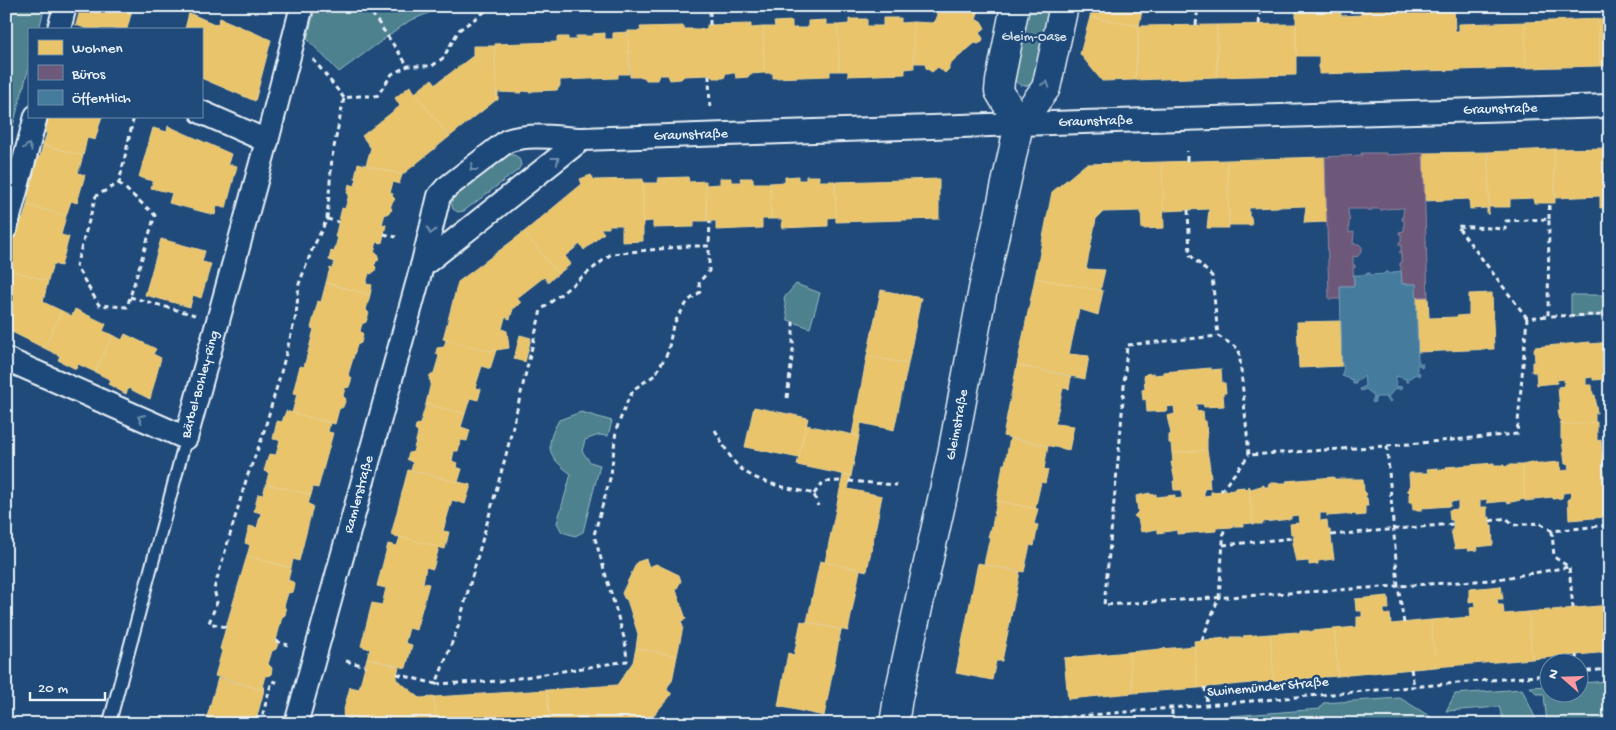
<svg xmlns="http://www.w3.org/2000/svg" width="1616" height="730" viewBox="0 0 1616 730" font-family="'Gochi Hand',sans-serif">
<rect width="100%" height="100%" fill="#1f4a7a"/>
<filter id="ink" filterUnits="userSpaceOnUse"><feTurbulence type="fractalNoise" baseFrequency=".02" numOctaves="2"/><feDisplacementMap in="SourceGraphic" scale="10" xChannelSelector="R" yChannelSelector="G"/><feConvolveMatrix kernelMatrix="1 2 1 2 8 2 1 2 1" color-interpolation-filters="sRGB"/></filter>
<g filter="url(#ink)">
<g fill="#4d818d" stroke="#9ab9c2">
<polygon points="6,6 45,6 39,29 29,29 29,67 6,151"/>
<polygon points="316,6 446,6 409,21 339,72 307,39"/>
<path d="M 1024,6 L 1056,6 L 1036,82 C 1026,87 1018,88 1013,77 Z"/>
<path d="M 514,155 C 519,157 520,160 521,165 L 518,170 L 464,211 L 458,212 L 453,209 L 451,203 L 454,197 L 509,155 Z"/>
<polygon points="796,284 820,293 810,328 788,320 784,298"/>
<polygon points="1571,295 1610,295 1610,315 1571,317"/>
<path d="M 581,412 L 612,421 L 608,436 L 599,435 L 585,440 L 582,451 L 590,462 L 600,465 L 583,532 L 575,536 L 562,532 L 557,523 L 571,474 C 547,456 544,446 559,420 Z"/>
<polygon points="1610,681 1610,724 1547,724 1544,694 1537,694 1530,687 1548,686 1548,692 1578,692 1579,683"/>
<polygon points="1522,689 1538,724 1505,724 1499,707 1446,711 1455,694"/>
<polygon points="1400,698 1431,717 1428,724 1178,724 1180,720 1320,709 1323,703"/>
</g>
<g fill="#e9c46a" stroke="#e9d295">
<polygon points="81,6 133,6 127,29 88,29 76,25"/>
<polygon points="938,6 966,6 979,9 976,20 981,21 985,28 979,33 983,38 982,42 978,44 975,43 949,65 949,69 945,73 938,67 932,72 926,68 925,63 914,63 913,22 933,23 936,20"/>
<polygon points="1092,6 1143,6 1139,26 1090,17"/>
<polygon points="1296,6 1341,6 1341,16 1361,15 1360,6 1454,6 1455,31 1459,31 1459,24 1525,22 1526,68 1319,74 1319,56 1296,56"/>
<polygon points="189,13 217,25 220,18 271,40 255,101 201,78 201,29 185,29"/>
<polygon points="1090,17 1139,26 1135,80 1102,81 1080,54"/>
<polygon points="883,18 901,18 901,23 913,22 914,68 905,69 905,74 848,76 848,71 839,71 838,25 849,24 849,19 867,19 867,26 883,26"/>
<polygon points="1598,19 1610,19 1610,66 1600,66"/>
<polygon points="1598,19 1600,66 1526,68 1525,22"/>
<polygon points="826,20 826,25 838,25 839,71 830,71 830,76 773,78 773,73 764,73 763,27 775,27 774,22 792,21 792,28 808,28 808,21"/>
<polygon points="751,24 751,28 763,27 764,73 750,74 748,77 736,78 735,73 726,73 724,78 713,78 710,75 684,76 681,79 670,80 668,75 659,75 657,80 646,80 644,77 630,77 628,31 641,31 640,27 684,26 684,29 707,29 707,25"/>
<polygon points="1296,24 1296,75 1217,77 1217,25"/>
<polygon points="1217,25 1217,77 1135,80 1139,26"/>
<polygon points="628,32 629,74 618,74 618,78 560,80 560,86 557,90 533,91 531,92 523,91 521,93 498,92 498,100 496,100 495,44 557,42 557,37 568,37 568,40 576,40 576,36 593,36 593,34 605,33 605,39 613,39 613,33"/>
<polygon points="473,46 495,46 496,100 449,137 415,93 432,79 436,84 473,56"/>
<polygon points="410,86 449,137 402,175 366,165 371,148 362,136 400,106 395,98"/>
<polygon points="43,116 102,116 95,140 87,138 83,156 43,145 47,133 39,131"/>
<polygon points="168,126 231,154 228,164 237,166 226,208 217,205 215,215 169,203 172,193 151,188 153,181 139,177 153,128 167,132"/>
<polygon points="43,145 83,156 78,173 85,175 77,203 71,201 66,216 27,205 29,195 22,193 33,155 40,157"/>
<polygon points="1610,148 1610,207 1600,208 1600,196 1555,198 1554,149"/>
<polygon points="1554,149 1555,203 1534,203 1534,198 1510,199 1510,207 1489,207 1488,152"/>
<polygon points="1488,152 1489,214 1487,214 1487,208 1470,209 1469,199 1425,201 1423,153"/>
<polygon points="1325,157 1327,222 1304,223 1306,206 1249,208 1249,217 1251,217 1252,225 1229,225 1227,160"/>
<polygon points="1227,160 1229,228 1207,228 1209,209 1163,211 1162,162"/>
<polygon points="1162,162 1164,228 1142,229 1141,211 1103,212 1096,219 1086,269 1105,270 1100,291 1035,278 1052,192 1086,164"/>
<polygon points="358,163 402,175 399,184 393,182 390,193 393,194 392,196 395,199 393,202 391,203 392,205 390,205 392,210 387,214 385,214 382,224 386,225 382,243 377,242 374,253 377,253 379,260 375,262 376,263 374,265 376,267 375,271 371,274 369,273 366,284 372,285 370,295 326,283 330,268 332,269 335,262 329,260 331,251 334,252 338,237 335,237 342,208 345,209 349,194 347,193 349,184 355,186 357,178 355,178"/>
<polygon points="591,175 594,180 643,179 643,241 622,242 622,225 609,225 609,228 600,228 604,233 584,250 580,244 565,256 571,264 558,274 524,232 582,184 580,179"/>
<polygon points="798,176 798,180 806,180 806,176 819,176 819,181 835,181 836,217 828,218 828,226 782,228 782,219 771,219 770,183 785,182 785,177"/>
<polygon points="688,177 689,182 706,181 707,221 694,221 694,227 653,228 653,221 643,222 643,183 658,183 658,178"/>
<polygon points="720,178 731,178 731,182 741,182 740,178 753,178 753,183 770,183 771,219 762,219 762,228 716,230 716,221 707,221 706,185 720,184"/>
<polygon points="939,179 939,219 836,222 835,182"/>
<polygon points="27,205 66,216 61,235 69,237 61,266 53,264 48,281 9,270 12,258 6,256 6,253 16,217 23,219"/>
<polygon points="524,232 558,274 548,282 544,277 517,298 521,303 513,309 510,319 505,317 502,329 507,331 509,348 490,351 443,339 458,282"/>
<polygon points="161,239 205,251 202,262 211,264 201,298 193,295 190,307 145,295"/>
<polygon points="9,270 48,281 43,302 62,311 44,348 10,331 12,327 6,324 6,280"/>
<polygon points="1035,278 1103,291 1098,315 1079,309 1069,354 1089,356 1085,379 1017,365"/>
<polygon points="326,283 370,295 366,310 369,313 366,322 362,324 360,331 363,334 361,343 357,345 348,375 352,378 349,387 345,388 343,396 346,399 343,407 339,409 335,424 292,413 297,394 293,393 300,366 304,367 314,329 311,328 318,301 321,302"/>
<polygon points="881,290 921,298 908,364 867,356"/>
<polygon points="1492,293 1494,349 1418,352 1416,297 1428,297 1429,318 1457,317 1457,316 1469,315 1469,294"/>
<polygon points="75,309 106,324 103,331 113,335 95,372 78,364 76,369 58,360 60,356 44,348 62,311 72,316"/>
<polygon points="1341,321 1342,366 1299,368 1297,322"/>
<polygon points="125,334 156,349 153,354 161,358 150,399 128,388 126,394 108,384 111,380 95,372 113,335 122,340"/>
<polygon points="520,335 531,338 525,362 514,359"/>
<polygon points="446,340 490,351 496,350 490,369 482,366 475,388 481,389 478,400 470,398 465,414 426,404 431,382 429,379 430,375 434,373 439,356 436,353 437,348 444,347"/>
<polygon points="1590,342 1590,344 1610,342 1610,379 1593,380 1593,377 1586,378 1586,385 1592,385 1593,395 1595,395 1596,403 1594,405 1596,405 1597,413 1595,413 1595,423 1561,425 1558,411 1560,411 1558,387 1564,386 1564,379 1557,380 1557,383 1537,385 1536,372 1532,372 1532,362 1535,362 1534,349 1535,347"/>
<polygon points="867,356 908,364 894,430 861,423 859,436 852,435"/>
<polygon points="1017,365 1071,377 1069,389 1063,388 1055,424 1074,426 1069,450 1003,436"/>
<polygon points="1211,368 1211,370 1221,369 1222,383 1225,383 1226,393 1223,393 1224,406 1204,407 1203,404 1196,404 1197,412 1203,411 1204,421 1206,421 1207,430 1205,431 1207,431 1207,450 1172,453 1171,443 1169,443 1169,435 1171,434 1167,416 1175,414 1174,406 1167,407 1168,411 1147,412 1146,399 1143,400 1142,390 1145,389 1144,376 1146,374 1154,373 1154,375 1163,374 1163,372"/>
<polygon points="426,404 465,414 461,427 470,430 467,441 461,440 458,451 454,451 452,461 457,463 456,467 462,469 458,482 411,470 413,463 407,459 409,453 413,452 418,433 415,430 416,425 420,424"/>
<polygon points="754,407 808,418 799,458 745,447"/>
<polygon points="286,411 330,423 328,432 333,433 318,488 313,487 311,495 266,484 269,472 264,471 269,454 276,455 280,440 273,439 277,421 282,422"/>
<polygon points="1597,422 1597,441 1601,440 1607,507 1605,507 1606,517 1569,520 1568,499 1571,499 1571,492 1563,493 1562,498 1553,499 1553,497 1534,499 1534,500 1525,501 1522,465 1536,462 1536,464 1560,462 1561,471 1569,470 1568,463 1565,464 1562,439 1561,439 1561,425"/>
<polygon points="806,425 859,436 851,476 797,465"/>
<polygon points="1010,438 1048,446 1044,469 1048,470 1045,483 1041,482 1035,509 997,501 1003,464 1005,464"/>
<polygon points="1207,450 1210,468 1208,468 1210,469 1211,478 1209,478 1210,488 1204,489 1204,496 1211,495 1211,492 1235,490 1235,488 1244,487 1244,489 1249,489 1249,486 1253,524 1252,523 1243,524 1243,526 1234,526 1234,524 1232,525 1233,527 1216,528 1216,531 1177,534 1177,530 1158,533 1158,529 1141,532 1138,519 1134,516 1138,512 1136,496 1150,493 1150,495 1156,494 1156,497 1175,495 1175,499 1182,498 1182,490 1174,490 1173,481 1175,481 1171,462 1173,462 1172,453"/>
<polygon points="1494,463 1494,465 1504,465 1504,467 1508,466 1508,465 1522,465 1525,499 1507,503 1507,501 1487,503 1487,499 1480,500 1480,507 1487,507 1487,517 1490,517 1490,525 1492,525 1493,545 1477,547 1478,550 1468,551 1468,548 1455,549 1451,530 1453,530 1453,520 1450,520 1449,510 1458,509 1458,501 1450,502 1451,506 1422,508 1422,510 1413,510 1412,502 1409,502 1409,494 1410,493 1407,490 1410,487 1409,475 1410,473 1428,473 1427,469 1438,468 1438,470 1446,469 1446,467"/>
<polygon points="408,470 471,485 465,504 452,500 443,531 449,532 445,549 391,535"/>
<polygon points="843,475 851,476 848,489 882,496 867,571 825,562"/>
<polygon points="1334,477 1334,479 1363,479 1364,491 1367,494 1365,497 1367,498 1368,506 1365,506 1365,515 1356,516 1356,514 1327,516 1327,513 1320,513 1320,521 1327,520 1328,530 1330,530 1334,559 1318,561 1318,564 1309,565 1309,561 1296,562 1292,543 1294,543 1293,534 1291,534 1290,524 1299,523 1298,515 1291,516 1291,519 1263,522 1263,524 1253,524 1249,486 1251,489 1264,485 1264,487 1268,487 1269,483 1287,483 1286,481"/>
<polygon points="266,484 311,495 308,504 313,506 299,561 293,559 291,568 247,556 250,545 245,543 249,526 257,528 261,513 254,511 258,494 263,495"/>
<polygon points="997,501 1038,509 1034,524 1038,525 1034,546 1030,545 1024,572 984,564 990,537 988,537 991,527 990,527 992,526"/>
<polygon points="400,537 439,547 433,569 426,567 423,583 429,584 416,630 409,628 405,643 412,645 406,668 367,658 370,649 361,646 372,603 382,605 386,588 377,586 388,544 397,546"/>
<polygon points="247,556 291,568 288,580 293,582 295,585 293,592 288,593 284,606 286,610 285,615 282,617 276,641 278,644 276,649 272,651 268,664 272,668 271,675 265,676 262,687 264,687 264,690 215,676 222,651 220,649 226,627"/>
<polygon points="646,559 649,567 656,564 679,575 681,581 676,590 686,619 681,621 683,627 677,656 636,648 638,634 627,600 624,598 622,593 637,562"/>
<polygon points="820,561 860,570 848,631 807,622"/>
<polygon points="978,563 1020,572 1002,661 996,661 992,680 956,673"/>
<polygon points="1501,586 1503,599 1497,599 1498,605 1503,605 1504,614 1528,612 1532,659 1435,667 1431,620 1471,617 1470,608 1475,607 1475,601 1469,602 1469,589"/>
<polygon points="1388,596 1389,609 1384,609 1384,615 1390,614 1391,624 1431,620 1435,667 1338,676 1334,629 1357,627 1357,617 1362,617 1362,611 1356,611 1355,599"/>
<polygon points="1610,605 1610,652 1532,659 1528,612 1550,610 1550,612 1552,612 1552,610 1562,609 1562,611 1565,611 1565,609"/>
<polygon points="801,621 841,630 824,716 778,706 788,653 794,655"/>
<polygon points="1334,629 1338,676 1274,681 1270,634 1297,632 1297,634 1300,633 1300,631 1310,631 1309,633 1312,631"/>
<polygon points="1270,634 1274,681 1198,688 1194,641 1228,638 1228,639 1231,639 1231,637 1241,637 1241,638 1244,638 1243,636"/>
<polygon points="1194,646 1198,688 1133,693 1129,652"/>
<polygon points="636,648 677,656 672,681 668,686 667,690 672,694 652,717 653,724 550,724 547,690 617,685 633,662"/>
<polygon points="1129,652 1133,693 1068,699 1064,658"/>
<polygon points="367,658 399,667 396,679 420,698 434,697 436,724 360,724 353,718 349,719 344,717 343,713 350,687 359,689"/>
<polygon points="218,678 264,690 255,724 208,724 209,720 207,717"/>
<polygon points="547,690 550,724 436,724 434,697"/>
</g>
<polygon fill="#6d597a" stroke="#9287a0" points="1361,153 1386,153 1386,155 1423,153 1428,297 1416,297 1416,284 1402,284 1401,267 1400,266 1400,263 1401,263 1401,254 1399,252 1401,252 1401,245 1399,245 1399,242 1401,242 1401,234 1399,234 1399,232 1404,231 1404,220 1402,220 1404,208 1383,209 1383,210 1380,210 1380,209 1371,209 1371,211 1368,211 1368,209 1348,209 1349,219 1350,219 1349,221 1349,233 1354,232 1353,244 1359,244 1362,247 1362,251 1357,257 1353,256 1353,265 1355,265 1355,268 1353,267 1354,286 1340,286 1341,299 1329,299 1325,157 1362,155"/>
<polygon fill="#457b9d" stroke="#769eb8" points="1401,271 1402,284 1416,284 1418,362 1423,364 1422,367 1417,364 1417,372 1420,373 1419,376 1416,374 1408,379 1409,382 1406,382 1406,379 1396,376 1396,386 1402,387 1401,390 1396,388 1388,397 1391,401 1389,402 1386,397 1376,397 1374,403 1372,402 1374,396 1366,389 1361,391 1360,389 1365,386 1364,376 1356,381 1356,384 1353,384 1353,380 1342,376 1344,366 1342,366 1340,286 1354,286 1354,275 1367,275 1367,273 1370,273 1370,275 1385,274 1385,272 1388,272 1388,274 1394,273 1394,272"/>
<g fill="none" stroke-linecap="round" stroke-linejoin="round">
<defs>
<polyline id="lane" points="109,724 186,438"/>
<g id="street">
<polyline points="59,29 65,6"/>
<polyline points="201,112 267,141"/>
<polyline points="6,228 36,116"/>
<polyline points="422,266 582,139"/>
<path id="s1" d="M 6,359 L 186,438 L 267,141 L 302,6"/>
<path id="s2" d="M 296,724 L 422,266 L 439,196 L 446,188 L 507,141 C 530,133 558,138 582,139 L 1019,124 L 1610,106"/>
</g>
<g id="secondary">
<polyline points="1015,6 1000,81 999,91 1019,124"/>
<path id="s3" d="M 894,724 L 898,698 L 951,459 L 983,289 L 1019,124 L 1046,88 L 1064,6"/>
</g>
</defs>
<use href="#lane" stroke="#e8f1f8" stroke-width="15"/>
<use href="#street" stroke="#e8f1f8" stroke-width="26"/>
<use href="#secondary" stroke="#e8f1f8" stroke-width="31"/>
<g stroke="#e8f1f8" stroke-width="3" stroke-dasharray="5 4" stroke-linecap="butt">
<polyline points="214,6 218,6"/>
<polyline points="367,6 408,66"/>
<polyline points="1259,24 1261,6"/>
<polyline points="710,25 710,6"/>
<polyline points="1196,25 1198,6"/>
<polyline points="313,59 344,98"/>
<polyline points="709,75 710,111"/>
<polyline points="1187,161 1187,151"/>
<polyline points="119,183 155,215 127,307 99,305 76,266 96,196 119,183 134,116"/>
<polyline points="1188,210 1190,255 1212,276 1218,336"/>
<polyline points="327,219 338,222"/>
<polyline points="1549,219 1549,203"/>
<polyline points="384,234 396,237"/>
<polyline points="130,297 195,315"/>
<polyline points="1527,318 1457,226 1505,229 1506,221 1549,219 1548,316 1610,315"/>
<polyline points="787,398 793,350 793,322"/>
<path d="M 715,430 C 721,440 726,451 733,460 C 750,484 788,487 814,494 L 818,506"/>
<polyline points="1387,446 1398,586 1492,580 1569,567"/>
<polyline points="849,481 897,485"/>
<polyline points="1221,491 1249,455"/>
<polyline points="814,494 823,482 842,481"/>
<polyline points="1490,521 1506,518 1514,525 1540,523 1552,531 1610,525"/>
<polyline points="1552,531 1554,557 1569,567 1573,608"/>
<polyline points="1331,535 1453,524"/>
<polyline points="1223,545 1294,538"/>
<polyline points="1404,623 1398,586 1104,605 1120,440 1127,345 1218,336 1239,349 1249,455 1387,446 1517,434 1527,318 1548,316"/>
<polyline points="226,627 209,623 217,602 214,589 247,477 262,438 280,376 296,316 299,284 312,250 327,219 332,157 344,98 359,96 377,96 392,74 408,66 432,66 443,58 459,30 493,6"/>
<polyline points="1202,640 1219,597 1224,528"/>
<polyline points="276,641 288,645"/>
<polyline points="1576,655 1577,662"/>
<polyline points="346,661 365,666"/>
<polyline points="1411,669 1414,686"/>
<polyline points="1578,672 1610,669"/>
<polyline points="397,674 436,684 458,627 506,455 541,310 611,254 688,246 709,246 710,221"/>
<polyline points="436,684 500,681 627,661 625,641 594,535 611,475 616,430 627,402 634,389 655,375 668,352 673,325 688,301 700,292 699,282 709,271 709,246"/>
<polyline points="1205,687 1207,704"/>
<polyline points="260,724 272,681 280,683"/>
<polyline points="989,724 1548,675"/>
<polyline points="1172,724 1172,708"/>
</g>
<use href="#lane" stroke="#1f4a7a" stroke-width="11"/>
<use href="#street" stroke="#1f4a7a" stroke-width="22"/>
<use href="#secondary" stroke="#1f4a7a" stroke-width="28"/>
</g>
<defs><path id="oneway-chevron" d="M-2-3.5L2.5 0L-2 3.5" fill="none" stroke-width="1.6" stroke-linecap="round" stroke-linejoin="round" transform="scale(1.25)"/></defs>
<g stroke="#6f8dac">
<use href="#oneway-chevron" transform="translate(1046 84) rotate(-71)"/>
<use href="#oneway-chevron" transform="translate(28 147) rotate(-75)"/>
<use href="#oneway-chevron" transform="translate(556 160) rotate(-38)"/>
<use href="#oneway-chevron" transform="translate(473 168) rotate(143)"/>
<use href="#oneway-chevron" transform="translate(431 231) rotate(104)"/>
<use href="#oneway-chevron" transform="translate(141 418) rotate(-156)"/>
</g>
</g>
<g text-anchor="middle" dominant-baseline="central" stroke-width="5" stroke-linejoin="round" paint-order="stroke">
<g font-size="14" fill="#d1e0e8" stroke="#1f4a7a">
<text x="1034" y="37">Gleim-Oase</text>
</g>
<g font-size="14" fill="#e8f1f8" stroke="#1f4a7a">
<text stroke="none"><textPath href="#s2" startOffset="1629">Graunstraße</textPath></text>
<text stroke="none"><textPath href="#s2" startOffset="1224">Graunstraße</textPath></text>
<text stroke="none"><textPath href="#s2" startOffset="819">Graunstraße</textPath></text>
<text stroke="none"><textPath href="#s1" startOffset="252">Bärbel-Bohley-Ring</textPath></text>
<text stroke="none"><textPath href="#s3" startOffset="306">Gleimstraße</textPath></text>
<text stroke="none"><textPath href="#s2" startOffset="238">Ramlerstraße</textPath></text>
<text transform="translate(1268 688) rotate(-5)">Swinemünder Straße</text>
</g>
</g>
<rect width="1616" height="730" fill="none" stroke="#1f4a7a" stroke-width="25"/>
<rect x="12" y="12" width="1591" height="705" fill="none" stroke="#e8f1f8" stroke-width="2" filter="url(#ink)"/>
<rect x="28" y="28" width="175" height="90" fill="#1f4a7a" stroke="#6f8dac"/>
<rect x="38" y="40" width="25" height="15" fill="#e9c46a" stroke="#6f8dac"/>
<text x="72" y="52" font-size="15" fill="#e8f1f8">Wohnen</text>
<rect x="38" y="65" width="25" height="15" fill="#6d597a" stroke="#6f8dac"/>
<text x="72" y="78" font-size="15" fill="#e8f1f8">Büros</text>
<rect x="38" y="90" width="25" height="15" fill="#457b9d" stroke="#6f8dac"/>
<text x="72" y="102" font-size="15" fill="#e8f1f8">Öffentlich</text>
<g transform="translate(1564 678) rotate(290)"><circle r="24" fill="#1f4a7a" stroke="#6f8dac"/>
<path d="M0-4L9 19L0 12L-9 19Z" fill="#ff9aa2"/>
<text y="-8" font-size="14" font-weight="bold" text-anchor="middle" fill="#e8f1f8">N</text>
</g>
<path d="M30 692v8h75v-8" fill="none" stroke="#e8f1f8" stroke-width="2.5"/>
<text x="38" y="692" font-size="15" fill="#e8f1f8" stroke="#1f4a7a" stroke-width="4" paint-order="stroke">20 m</text>
</svg>
